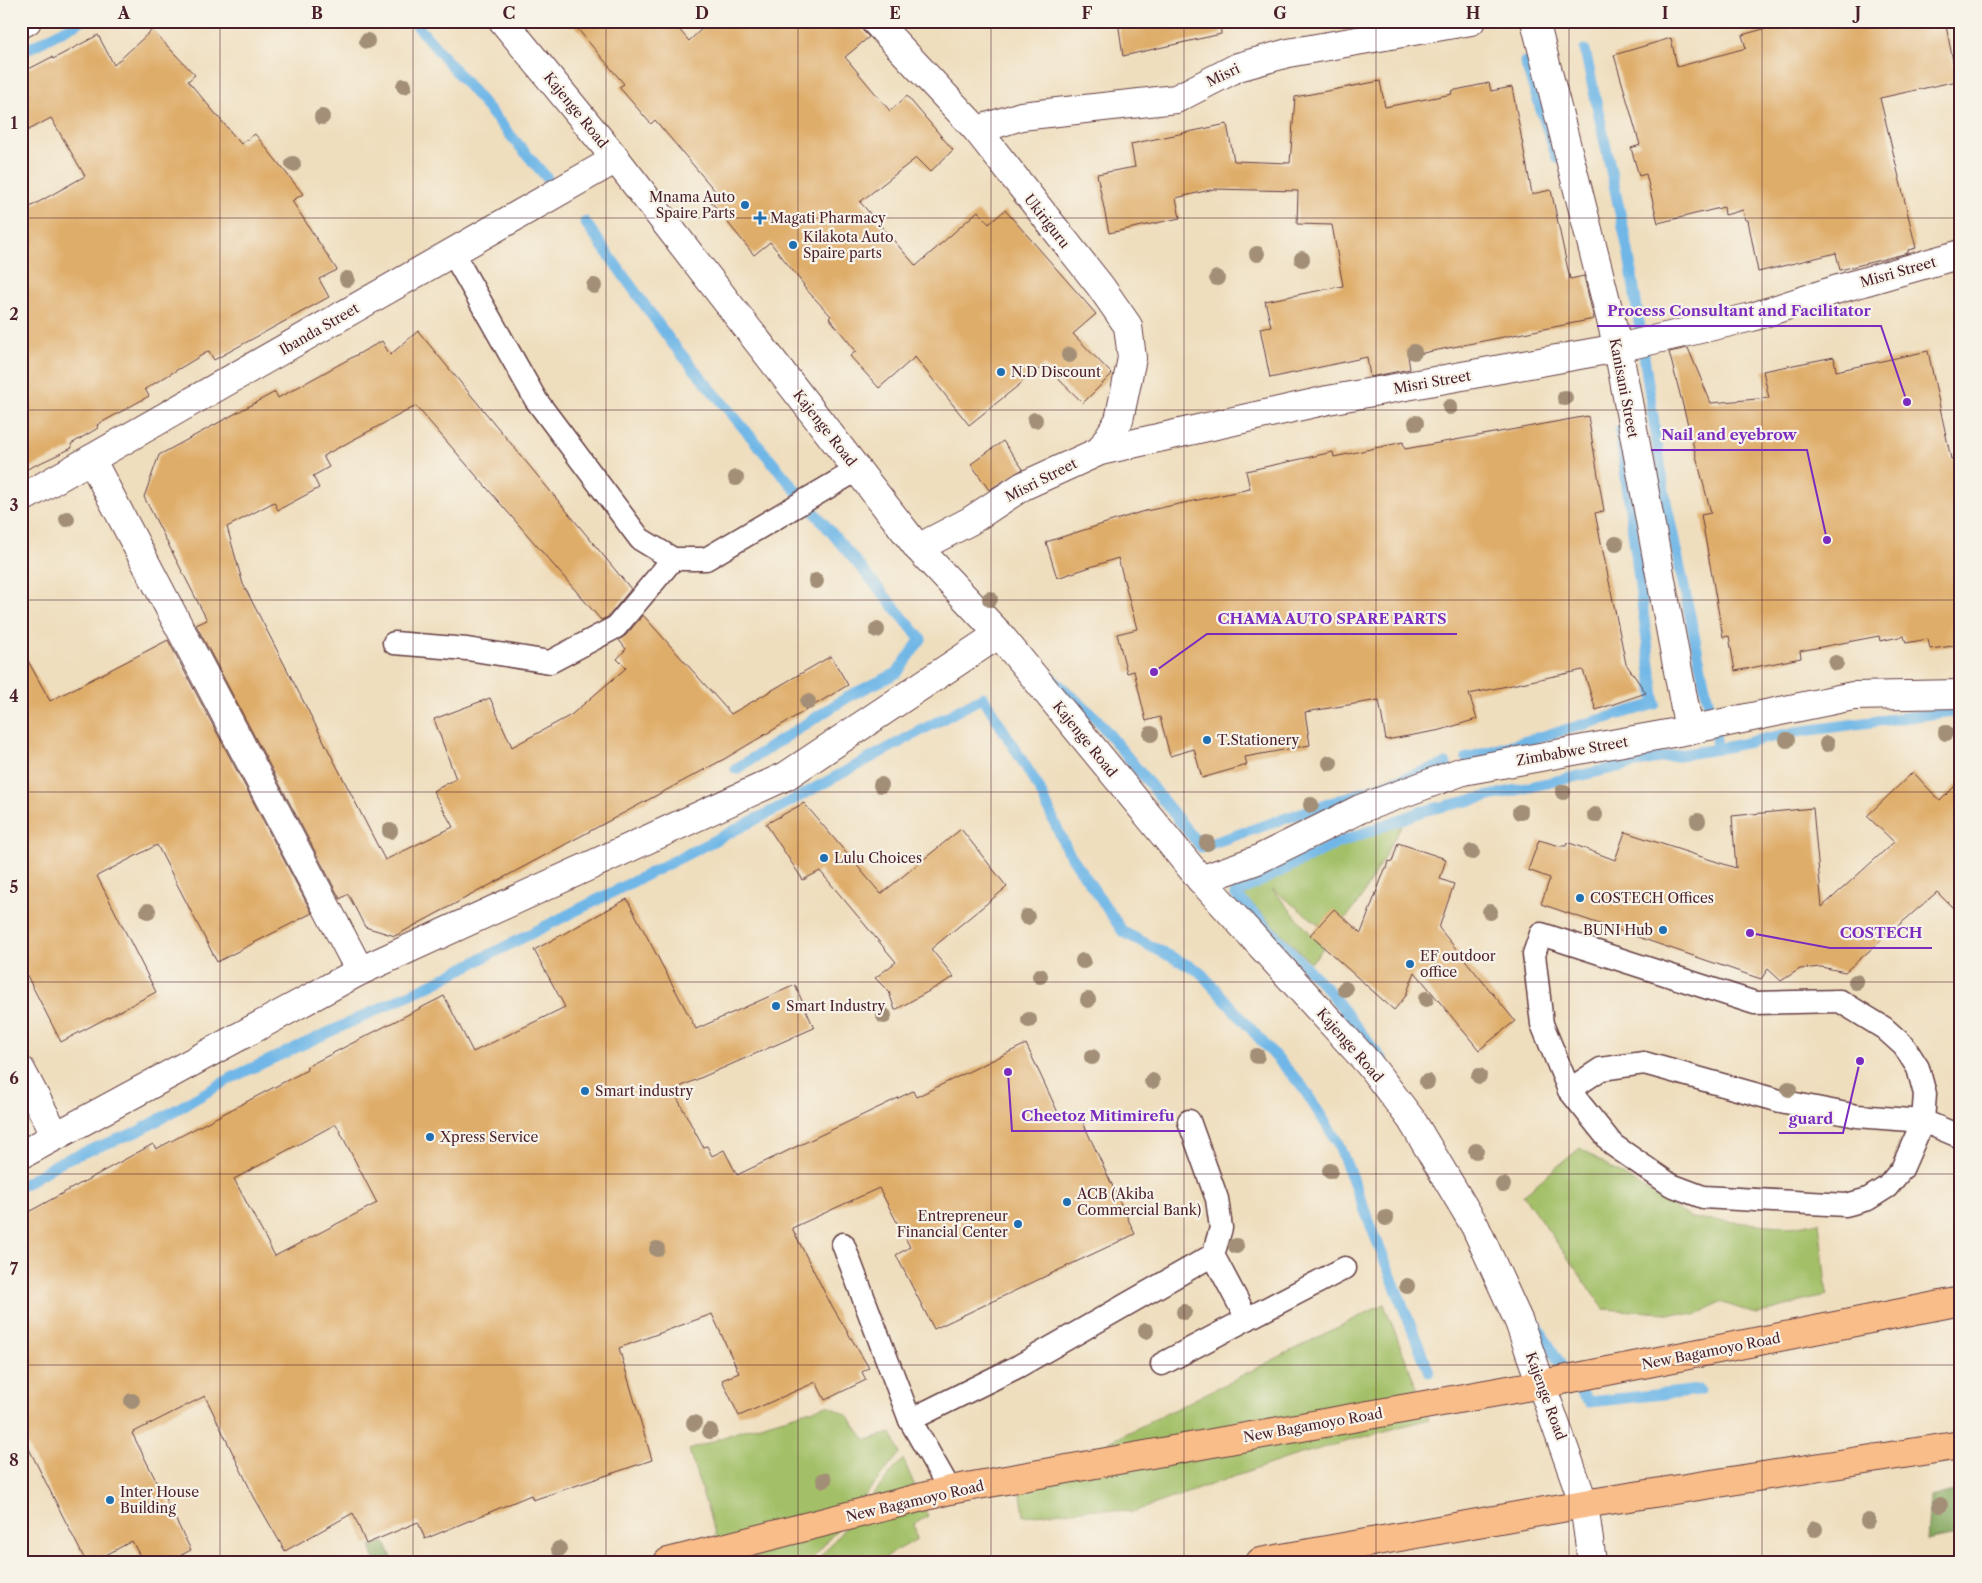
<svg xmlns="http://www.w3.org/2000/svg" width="1982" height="1583" viewBox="0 0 1982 1583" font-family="'Libre Caslon Text',serif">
<rect width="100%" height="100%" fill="#f7f3e8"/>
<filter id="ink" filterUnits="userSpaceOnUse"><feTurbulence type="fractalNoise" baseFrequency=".02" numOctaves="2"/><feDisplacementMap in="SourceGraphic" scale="10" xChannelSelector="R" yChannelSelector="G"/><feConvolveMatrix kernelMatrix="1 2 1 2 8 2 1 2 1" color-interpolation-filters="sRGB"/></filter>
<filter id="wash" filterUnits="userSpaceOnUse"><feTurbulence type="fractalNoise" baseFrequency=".0096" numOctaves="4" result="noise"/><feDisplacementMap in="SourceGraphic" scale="20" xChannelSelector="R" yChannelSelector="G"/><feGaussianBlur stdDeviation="1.12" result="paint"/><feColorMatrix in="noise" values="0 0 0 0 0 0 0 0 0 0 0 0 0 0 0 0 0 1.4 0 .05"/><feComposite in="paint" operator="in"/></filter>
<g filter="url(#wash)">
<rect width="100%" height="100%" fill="#efdebe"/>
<g fill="#a3c067" stroke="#767049">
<polygon points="1409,812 1360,900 1333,935 1272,889 1323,948 1311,963 1245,897 1252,880"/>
<polygon points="1580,1148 1691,1218 1792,1227 1819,1222 1827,1295 1756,1314 1720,1302 1697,1315 1604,1309 1523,1195"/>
<polygon points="1384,1304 1429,1419 1294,1456 1132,1512 1092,1509 1024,1516 1020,1487"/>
<polygon points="828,1405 847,1415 866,1440 891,1433 900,1453 810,1562 724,1562 689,1450 740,1431"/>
<polygon points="903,1459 928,1516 914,1524 917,1539 887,1556 884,1562 816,1562"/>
</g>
<g fill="#82a65c" stroke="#666244">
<polygon points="1961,1489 1961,1534 1927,1541 1930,1497"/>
<polygon points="385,1542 394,1562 375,1562 370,1546"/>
</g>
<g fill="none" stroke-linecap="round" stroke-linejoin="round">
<g stroke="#6fb7e7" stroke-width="11">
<polyline points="413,21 547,178"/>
<polyline points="1585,50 1629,255 1665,497 1718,749"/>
<polyline points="21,53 81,21"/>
<polyline points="1525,62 1557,158"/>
<polyline points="585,222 672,343 921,639 897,673 851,695 736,769"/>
<polyline points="1047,674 1095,717 1201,847 1446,764"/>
<polyline points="1467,758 1655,704 1620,431"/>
<polyline points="1382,1060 1329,991 1235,894 1335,844 1423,811 1653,759 1718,749 1796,732 1961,710"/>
<polyline points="21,1186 62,1161 139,1131 233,1077 430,985 778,808 983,697 1039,788 1067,850 1123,932 1199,971 1302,1086 1338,1143 1429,1372"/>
<polyline points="1523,1302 1571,1382 1589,1402 1700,1390"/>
</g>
</g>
<g id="blocks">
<g fill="#dfad6a" fill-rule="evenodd">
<polygon points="571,21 672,21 689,41 710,21 860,21 863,31 869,37 845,57 890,111 907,96 953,150 930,172 916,158 860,202 916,266 978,211 989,224 1005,210 1096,314 1073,334 1112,374 1083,403 1044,365 969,425 915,357 879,388 850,356 856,351 829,318 831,316 803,286 804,285 770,242 754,255 708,198 716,192 655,120 651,124 619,87 624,84"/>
<polygon points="1118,21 1220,21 1221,34 1123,56"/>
<polygon points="1792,21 1945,21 1957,81 1880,98 1916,248 1908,250 1908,253 1840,270 1836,253 1758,272 1748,220 1745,220 1743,210 1725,215 1724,207 1658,223 1646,174 1639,176 1631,148 1640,145 1614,55 1671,38 1677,67 1746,48 1742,35"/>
<polygon points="152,30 195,75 188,81 241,144 255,134 303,194 292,201 337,270 319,279 329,297 214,360 209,351 145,389 149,396 97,425 98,428 71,444 72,448 21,472 21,212 85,176 51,118 21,134 21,73 52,57 53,59 98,35 114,65"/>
<polygon points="1380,81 1385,107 1452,94 1451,91 1489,83 1491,91 1512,87 1532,194 1551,190 1570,279 1584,276 1594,319 1408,356 1410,369 1370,377 1367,357 1270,378 1260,328 1271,326 1265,301 1343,286 1332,225 1297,224 1298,191 1214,189 1176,198 1180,218 1109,233 1097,174 1135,167 1131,144 1227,124 1234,161 1290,163 1295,97"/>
<polygon points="418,331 631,589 608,617 601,620 416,406 323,456 329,467 313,476 319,488 278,510 274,502 227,527 243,584 385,860 453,827 433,791 456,779 434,719 490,698 512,747 571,715 626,668 617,659 626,649 619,640 626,635 643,615 731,714 831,656 848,685 726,758 395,936 365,927 348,894 340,899 196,625 207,620 144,497 159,455 275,392 278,398 382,341 390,355"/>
<polygon points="1688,348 1711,403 1769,398 1763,371 1834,357 1836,371 1928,351 1951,459 1961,457 1961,645 1930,649 1928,639 1906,643 1904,636 1880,641 1879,636 1800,651 1801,658 1735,671 1729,636 1723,637 1701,515 1711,513 1669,352"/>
<polygon points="1588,416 1604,511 1595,513 1626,664 1646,693 1596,710 1583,670 1469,694 1477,719 1441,730 1386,740 1379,700 1305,712 1310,745 1245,757 1247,765 1202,778 1194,749 1170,756 1160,717 1146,721 1134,671 1127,673 1117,634 1137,629 1118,558 1057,578 1046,542 1141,512 1250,489 1246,471 1333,452 1334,457 1403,442 1405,449"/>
<polygon points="1003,441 1023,469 989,490 971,464"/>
<polygon points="168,640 312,913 217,962 157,845 97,876 156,992 61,1042 21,964 21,648 50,701"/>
<polygon points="1913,772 1940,801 1961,780 1961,916 1937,892 1845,972 1821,967 1800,969 1781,981 1768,969 1761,979 1541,904 1550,878 1528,870 1539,840 1560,846 1566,846 1567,842 1615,860 1625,832 1736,868 1732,816 1813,808 1822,907 1894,842 1867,816"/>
<polygon points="804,803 881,894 961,829 1007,887 931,949 954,977 895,1010 889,992 875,978 896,962 820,871 803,880 766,824"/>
<polygon points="1398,843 1446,859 1440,879 1454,884 1439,928 1515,1021 1479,1050 1415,972 1405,997 1394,1010 1310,935 1334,909 1361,933 1385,869 1387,869 1389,861 1392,862"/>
<path d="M 627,899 L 696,1029 L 795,985 L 814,1028 L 673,1090 L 703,1147 L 707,1146 L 712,1156 L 724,1150 L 737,1175 L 913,1091 L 916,1097 L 1026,1044 L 1061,1119 L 1078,1112 L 1135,1234 L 934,1329 L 896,1255 L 910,1247 L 879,1188 L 792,1228 L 829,1301 L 869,1368 L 862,1372 L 866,1380 L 825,1400 L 816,1382 L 739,1416 L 722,1380 L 739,1373 L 712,1314 L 619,1348 L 652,1460 L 533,1500 L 531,1495 L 425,1539 L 418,1522 L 366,1544 L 353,1513 L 285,1551 L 254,1497 L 205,1396 L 132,1433 L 191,1550 L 168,1562 L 143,1562 L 132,1541 L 93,1562 L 86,1562 L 21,1433 L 21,1216 L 153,1144 L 156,1149 L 307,1070 L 306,1067 L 444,996 L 473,1052 L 565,1007 L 534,950 ZM 336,1124 L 377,1203 L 275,1256 L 234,1179 Z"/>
</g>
</g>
</g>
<g filter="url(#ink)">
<use href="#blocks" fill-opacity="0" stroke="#633c41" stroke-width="1"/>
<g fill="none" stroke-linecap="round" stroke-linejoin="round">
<defs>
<g id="service">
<polyline points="453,253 536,400 640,539 673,559 706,559 857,470"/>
<polyline points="394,643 467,649 550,662 616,627 673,559"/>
<polygon points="1541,934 1755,1003 1840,1001 1884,1028 1904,1046 1918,1068 1925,1094 1923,1121 1902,1169 1887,1187 1868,1199 1846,1205 1703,1197 1671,1185 1613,1145 1569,1090 1542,1024 1534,954"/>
<polyline points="1569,1090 1601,1069 1644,1063 1780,1101 1857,1116 1923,1121 1961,1137"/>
<polyline points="843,1244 910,1420 950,1490"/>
<polyline points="1213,1255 1247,1319 1345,1268"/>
<polyline points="1162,1364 1247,1319"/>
<polyline points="910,1420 1019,1366 1213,1255 1221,1228 1217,1199 1189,1121"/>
</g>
<g id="minor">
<polyline points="875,21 977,130 1101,287 1128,326 1132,358 1119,420 1100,451"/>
<polyline points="1535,21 1618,348 1689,730"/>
<polyline points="21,24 27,21"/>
<polyline points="977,130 1021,116 1176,99 1238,67 1288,53 1471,21"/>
<polyline points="91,459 360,971"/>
<polyline points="21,499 616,159"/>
<polyline points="918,548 970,521 1023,486 1100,451 1328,400 1618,348 1752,317 1835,290 1961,254"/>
<polyline points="1201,880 1257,860 1360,809 1463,771 1689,730 1853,696 1961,694"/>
<polyline points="21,1070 56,1136"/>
<polyline points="21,1155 360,971 786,776 999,634"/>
</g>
<polyline id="tertiary" points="503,21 616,159 918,548 999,634 1201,880 1369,1064 1411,1119 1475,1226 1519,1322 1584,1504 1592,1562"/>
<g id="trunk">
<polyline points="668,1562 950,1490 1542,1384 1961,1301"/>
<polyline points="1260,1562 1584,1504 1961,1445"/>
</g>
</defs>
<use href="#service" stroke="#633c41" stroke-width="25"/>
<use href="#minor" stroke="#633c41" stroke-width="30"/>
<use href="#tertiary" stroke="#633c41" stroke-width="30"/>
<use href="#trunk" stroke="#633c41" stroke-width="30"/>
<use href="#service" stroke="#fff" stroke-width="22"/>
<use href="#minor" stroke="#fff" stroke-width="28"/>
<use href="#tertiary" stroke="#fff" stroke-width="28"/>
<use href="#trunk" stroke="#f8bd89" stroke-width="28"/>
</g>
<g fill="#a38f77">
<circle cx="367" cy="41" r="8"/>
<circle cx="404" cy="86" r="8"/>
<circle cx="322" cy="117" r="8"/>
<circle cx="293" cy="164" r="8"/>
<circle cx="1257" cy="254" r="8"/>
<circle cx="1302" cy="259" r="8"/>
<circle cx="1217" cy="278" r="8"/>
<circle cx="347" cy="279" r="8"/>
<circle cx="594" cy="286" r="8"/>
<circle cx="1414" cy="352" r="8"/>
<circle cx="1069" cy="355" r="8"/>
<circle cx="1565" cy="398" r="8"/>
<circle cx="1450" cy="407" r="8"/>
<circle cx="1035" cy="420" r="8"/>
<circle cx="1416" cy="423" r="8"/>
<circle cx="736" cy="478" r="8"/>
<circle cx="67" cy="519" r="8"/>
<circle cx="1616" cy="544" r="8"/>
<circle cx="816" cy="581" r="8"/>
<circle cx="990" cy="599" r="8"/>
<circle cx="877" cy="630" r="8"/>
<circle cx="1836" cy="663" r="8"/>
<circle cx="808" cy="702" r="8"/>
<circle cx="1946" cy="733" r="8"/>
<circle cx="1151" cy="734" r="8"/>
<circle cx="1787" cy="740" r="8"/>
<circle cx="1827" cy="744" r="8"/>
<circle cx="1330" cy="763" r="8"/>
<circle cx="881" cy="785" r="8"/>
<circle cx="1563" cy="792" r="8"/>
<circle cx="1311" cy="805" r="8"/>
<circle cx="1520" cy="812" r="8"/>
<circle cx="1595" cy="815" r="8"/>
<circle cx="1698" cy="821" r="8"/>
<circle cx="390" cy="831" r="8"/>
<circle cx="1207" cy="843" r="8"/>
<circle cx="1472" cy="852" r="8"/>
<circle cx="148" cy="911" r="8"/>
<circle cx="1490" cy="912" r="8"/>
<circle cx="1027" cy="917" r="8"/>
<circle cx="1083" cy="961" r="8"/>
<circle cx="1040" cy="976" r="8"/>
<circle cx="1856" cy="982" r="8"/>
<circle cx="1345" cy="989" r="8"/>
<circle cx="1426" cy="999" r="8"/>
<circle cx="1088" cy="1000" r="8"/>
<circle cx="884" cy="1016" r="8"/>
<circle cx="1029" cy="1020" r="8"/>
<circle cx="1257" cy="1056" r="8"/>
<circle cx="1092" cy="1057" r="8"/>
<circle cx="1479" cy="1076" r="8"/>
<circle cx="1152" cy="1081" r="8"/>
<circle cx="1427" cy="1082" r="8"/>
<circle cx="1789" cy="1089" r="8"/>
<circle cx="1476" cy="1151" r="8"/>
<circle cx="1330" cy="1171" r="8"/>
<circle cx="1503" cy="1185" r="8"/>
<circle cx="1386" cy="1218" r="8"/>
<circle cx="1236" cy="1246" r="8"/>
<circle cx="657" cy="1249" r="8"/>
<circle cx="1407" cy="1286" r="8"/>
<circle cx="1184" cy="1312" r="8"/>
<circle cx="1146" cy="1331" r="8"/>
<circle cx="132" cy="1401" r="8"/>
<circle cx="694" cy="1423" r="8"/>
<circle cx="710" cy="1431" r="8"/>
<circle cx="824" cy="1480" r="8"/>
<circle cx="1940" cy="1505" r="8"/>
<circle cx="1868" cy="1521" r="8"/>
<circle cx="1815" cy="1529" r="8"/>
<circle cx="559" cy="1549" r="8"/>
</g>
</g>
<path fill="none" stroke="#4a1f2b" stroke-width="1" stroke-opacity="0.55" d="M 220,21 L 220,1562M 413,21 L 413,1562M 606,21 L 606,1562M 798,21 L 798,1562M 991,21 L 991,1562M 1184,21 L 1184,1562M 1376,21 L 1376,1562M 1569,21 L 1569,1562M 1762,21 L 1762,1562M 21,218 L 1961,218M 21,410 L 1961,410M 21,600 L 1961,600M 21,792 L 1961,792M 21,982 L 1961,982M 21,1174 L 1961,1174M 21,1365 L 1961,1365"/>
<g fill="#1f6fb2" stroke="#f7f3e8" stroke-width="2">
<circle cx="745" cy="205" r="5"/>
<path d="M757.5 210.5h5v5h5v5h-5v5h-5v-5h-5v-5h5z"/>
<circle cx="793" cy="245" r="5"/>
<circle cx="1001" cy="372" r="5"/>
<circle cx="1207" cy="740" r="5"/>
<circle cx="824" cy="858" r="5"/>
<circle cx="1580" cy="898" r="5"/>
<circle cx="1663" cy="930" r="5"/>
<circle cx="1410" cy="964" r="5"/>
<circle cx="776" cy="1006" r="5"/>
<circle cx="585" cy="1091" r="5"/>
<circle cx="430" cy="1137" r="5"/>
<circle cx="1067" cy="1202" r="5"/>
<circle cx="1018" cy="1224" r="5"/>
<circle cx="110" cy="1500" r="5"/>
</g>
<g text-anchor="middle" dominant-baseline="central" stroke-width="4.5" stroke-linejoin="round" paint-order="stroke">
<g font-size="14" fill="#4a1f2b" stroke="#f7f3e8">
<text transform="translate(1223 75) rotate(-26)">Misri</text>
<text transform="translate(576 110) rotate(51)">Kajenge Road</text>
<text transform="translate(1047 221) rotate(52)">Ukiriguru</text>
<text transform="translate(1898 272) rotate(-16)">Misri Street</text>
<text transform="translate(319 329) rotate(-30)">Ibanda Street</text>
<text transform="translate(1432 382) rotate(-10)">Misri Street</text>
<text transform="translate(1624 388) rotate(79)">Kanisani Street</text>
<text transform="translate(825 428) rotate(52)">Kajenge Road</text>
<text transform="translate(1041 480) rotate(-27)">Misri Street</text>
<text transform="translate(1085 739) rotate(51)">Kajenge Road</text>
<text transform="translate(1572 751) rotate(-10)">Zimbabwe Street</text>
<text transform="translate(1350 1045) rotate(49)">Kajenge Road</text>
<text transform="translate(1711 1351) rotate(-11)">New Bagamoyo Road</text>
<text transform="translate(1546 1396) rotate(70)">Kajenge Road</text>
<text transform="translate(1313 1425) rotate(-10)">New Bagamoyo Road</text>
<text transform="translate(915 1501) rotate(-13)">New Bagamoyo Road</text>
</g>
<g font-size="14" fill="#4a1f2b" stroke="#f7f3e8" text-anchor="start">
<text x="735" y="197" text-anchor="end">Mnama Auto<tspan x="735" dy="16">Spaire Parts</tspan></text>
<text x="770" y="218">Magati Pharmacy</text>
<text x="803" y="237">Kilakota Auto<tspan x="803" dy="16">Spaire parts</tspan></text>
<text x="1011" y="372">N.D Discount</text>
<text x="1217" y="740">T.Stationery</text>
<text x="834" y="858">Lulu Choices</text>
<text x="1590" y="898">COSTECH Offices</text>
<text x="1653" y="930" text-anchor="end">BUNI Hub</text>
<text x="1420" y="956">EF outdoor<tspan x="1420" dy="16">office</tspan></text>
<text x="786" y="1006">Smart Industry</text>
<text x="595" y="1091">Smart industry</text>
<text x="440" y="1137">Xpress Service</text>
<text x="1077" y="1194">ACB (Akiba<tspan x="1077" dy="16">Commercial Bank)</tspan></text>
<text x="1008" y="1216" text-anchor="end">Entrepreneur<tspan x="1008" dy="16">Financial Center</tspan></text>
<text x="120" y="1492">Inter House<tspan x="120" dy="16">Building</tspan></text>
</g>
</g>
<path fill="none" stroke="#7b2cbf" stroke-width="2" d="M1907 402L1881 326H1597M1827 540L1807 450H1651M1154 672L1207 634H1457M1750 933L1830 948H1932M1008 1072L1012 1131H1185M1860 1061L1843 1133H1779"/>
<g fill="#7b2cbf" stroke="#f7f3e8" stroke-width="2">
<circle cx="1907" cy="402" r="5"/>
<circle cx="1827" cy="540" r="5"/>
<circle cx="1154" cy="672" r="5"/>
<circle cx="1750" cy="933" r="5"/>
<circle cx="1008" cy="1072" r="5"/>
<circle cx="1860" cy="1061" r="5"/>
</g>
<g font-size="15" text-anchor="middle" font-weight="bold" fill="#7b2cbf" stroke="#f7f3e8" stroke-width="4.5" stroke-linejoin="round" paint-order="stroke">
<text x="1739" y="316">Process Consultant and Facilitator</text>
<text x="1729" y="440">Nail and eyebrow</text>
<text x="1332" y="624">CHAMA AUTO SPARE PARTS</text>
<text x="1881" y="938">COSTECH</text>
<text x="1098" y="1121">Cheetoz Mitimirefu</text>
<text x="1811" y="1124">guard</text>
</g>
<rect width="1982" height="1583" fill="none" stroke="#f7f3e8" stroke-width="55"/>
<rect x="28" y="28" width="1926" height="1528" fill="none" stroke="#4a1f2b" stroke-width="2"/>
<g font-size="16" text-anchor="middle" font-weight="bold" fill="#4a1f2b">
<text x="124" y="19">A</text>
<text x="317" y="19">B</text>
<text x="509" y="19">C</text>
<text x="702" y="19">D</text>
<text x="895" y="19">E</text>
<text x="1087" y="19">F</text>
<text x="1280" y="19">G</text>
<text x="1473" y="19">H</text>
<text x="1665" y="19">I</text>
<text x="1858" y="19">J</text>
<text x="14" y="129">1</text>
<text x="14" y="320">2</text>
<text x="14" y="511">3</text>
<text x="14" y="702">4</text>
<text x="14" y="893">5</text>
<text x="14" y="1084">6</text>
<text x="14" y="1275">7</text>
<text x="14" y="1466">8</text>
</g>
</svg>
